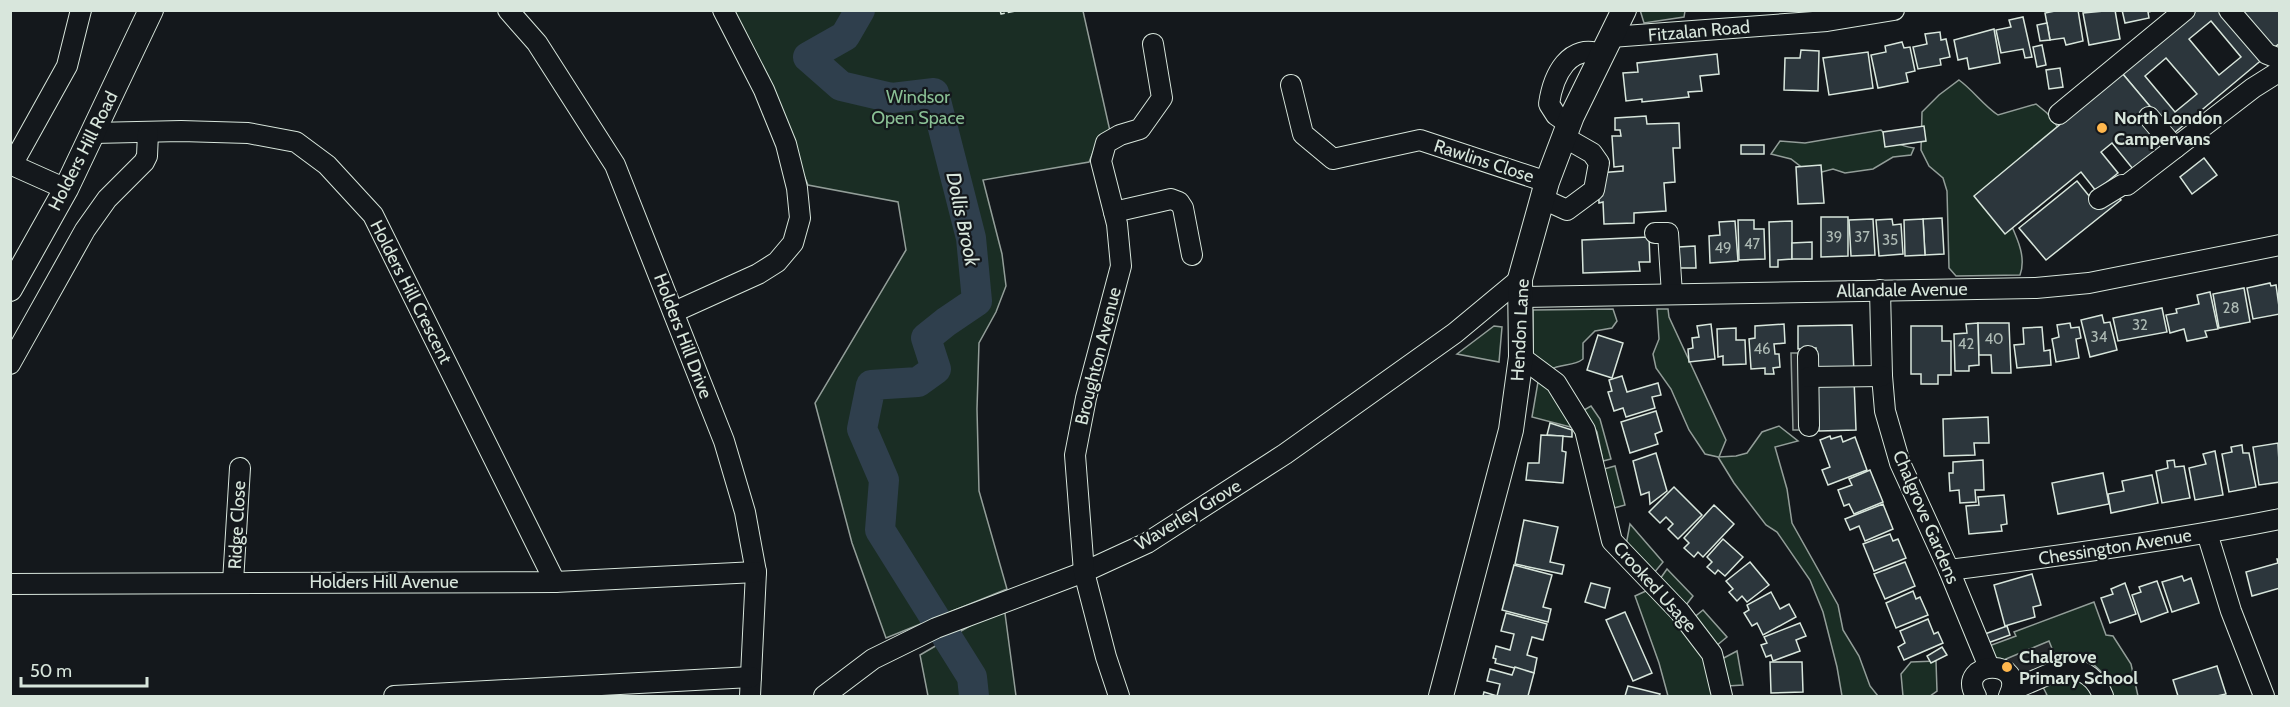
<svg xmlns="http://www.w3.org/2000/svg" width="2290" height="707" viewBox="0 0 2290 707" font-family="Cabin,sans-serif">
<rect width="100%" height="100%" fill="#14181c"/>
<g fill="#1a2d24" stroke="#939e99" stroke-width="1.5">
<polygon points="1640,10 1685,10 1685,11 1684,17 1644,23"/>
<polygon points="734,11 1083,11 1110,131 1097,143 1089,162 983,180 1002,254 1006,286 996,312 979,343 977,409 979,491 1007,589 886,638 852,543 815,403 906,250 898,202 808,185"/>
<path d="M 1959,80 C 1974,91 1983,105 1998,115 L 2036,104 L 2047,113 L 2064,135 L 2008,218 C 2016,236 2027,256 2020,275 L 1956,276 L 1949,268 L 1947,191 L 1943,178 L 1929,166 L 1921,150 L 1922,112 L 1939,95 Z"/>
<path d="M 1881,130 C 1891,141 1900,146 1914,148 L 1911,155 L 1893,157 L 1873,169 L 1845,173 L 1833,169 L 1818,173 L 1804,169 L 1791,159 L 1771,154 L 1780,141 L 1805,143 Z"/>
<path d="M 1613,309 L 1617,321 L 1612,328 L 1595,331 L 1583,343 L 1583,359 C 1573,367 1561,363 1550,370 L 1533,358 L 1533,310 Z"/>
<polygon points="1657,309 1668,309 1669,317 1726,440 1719,457 1736,456 1747,453 1762,432 1779,426 1798,441 1775,447 1787,489 1792,523 1838,605 1843,630 1859,656 1870,686 1878,696 1842,696 1837,667 1823,612 1810,580 1777,532 1766,525 1734,483 1718,457 1705,454 1689,430 1671,389 1656,368 1653,354 1659,339"/>
<polygon points="1494,326 1502,327 1499,362 1457,354"/>
<polygon points="1539,376 1578,429 1532,417"/>
<polygon points="1591,406 1600,419 1611,459 1603,461 1597,432 1584,410"/>
<polygon points="1615,466 1625,505 1614,508 1604,469"/>
<polygon points="1630,524 1663,562 1654,573 1626,545"/>
<polygon points="1667,569 1693,596 1686,605 1660,579"/>
<polygon points="1646,591 1674,614 1700,644 1713,696 1668,696 1659,663 1635,596"/>
<polygon points="2094,602 2106,635 2113,636 2131,664 2138,696 2113,696 2110,692 2108,678 2094,665 2077,658 2057,661 2007,659 2011,670 1993,661 1989,646 2016,636 2014,632"/>
<polygon points="1004,606 1016,696 928,696 920,655"/>
<polygon points="1703,610 1727,637 1716,646 1692,619"/>
<polygon points="1737,651 1743,685 1727,686 1720,660"/>
<polygon points="1936,661 1937,691 1930,696 1903,696 1901,674 1911,662"/>
<polygon points="2065,673 2081,678 2098,696 2044,696 2047,695 2041,683"/>
</g>
<g fill="#24282b" stroke="#939e99" stroke-width="1.5">
<polygon points="1791,353 1812,353 1813,430 1793,430"/>
<polygon points="2049,641 2057,661 2015,678 2006,659"/>
</g>
<g fill="none" stroke-linecap="round" stroke-linejoin="round">
<polyline stroke="#2f3f4d" stroke-width="30" points="860,10 845,36 808,57 841,86 892,98 934,93 971,238 977,301 946,322 926,338 936,369 918,382 871,385 862,429 884,480 880,530 972,677 974,696"/>
</g>
<g fill="#2c363c" stroke="#d8e6dc" stroke-width="1.5" fill-rule="evenodd">
<polygon points="2060,10 2078,10 2083,41 2066,45 2064,38 2050,40 2045,13"/>
<polygon points="2115,10 2120,39 2089,45 2083,13"/>
<polygon points="2122,10 2153,10 2153,11 2148,12 2149,18 2125,23"/>
<path d="M 2197,10 L 2224,10 L 2264,58 L 2173,134 L 2122,73 ZM 2211,21 L 2241,57 L 2219,75 L 2189,39 ZM 2166,58 L 2197,94 L 2175,112 L 2145,76 Z"/>
<polygon points="2233,10 2280,10 2280,43 2272,49"/>
<polygon points="2023,17 2032,57 2025,58 2023,49 2001,53 1996,30 2011,27 2009,20"/>
<polygon points="2047,23 2050,40 2040,41 2037,25"/>
<polygon points="1994,29 2000,63 1969,69 1967,58 1958,60 1954,40"/>
<polygon points="1940,32 1941,40 1946,39 1950,57 1940,59 1941,65 1918,69 1913,47 1927,44 1925,34"/>
<polygon points="1902,42 1904,48 1910,47 1915,71 1906,73 1908,82 1878,88 1871,55 1886,52 1885,46"/>
<polygon points="2042,45 2046,65 2037,67 2033,47"/>
<polygon points="1801,50 1819,51 1818,91 1784,90 1785,58 1800,58"/>
<polygon points="1868,52 1873,88 1829,95 1823,58"/>
<polygon points="1717,54 1719,74 1700,76 1702,91 1688,92 1689,97 1642,102 1642,99 1626,101 1623,73 1638,72 1637,63"/>
<polygon points="2060,68 2063,87 2049,89 2046,70"/>
<polygon points="2122,73 2154,111 2162,146 2133,169 2112,143 2101,152 2118,173 2096,191 2081,172 2005,234 1974,196"/>
<polygon points="1646,116 1647,124 1679,123 1680,148 1673,148 1675,182 1664,183 1666,211 1634,213 1634,223 1604,224 1603,202 1599,203 1598,173 1623,171 1623,166 1614,167 1612,136 1621,136 1620,130 1615,130 1615,118"/>
<polygon points="1924,126 1926,141 1885,147 1883,132"/>
<rect x="1741" y="145" width="23" height="9"/>
<polygon points="2204,158 2217,175 2192,194 2180,177"/>
<polygon points="1821,165 1824,203 1798,204 1796,167"/>
<polygon points="2077,181 2098,207 2115,193 2121,200 2046,260 2019,228"/>
<polygon points="1821,217 1848,217 1848,256 1821,257"/>
<polygon points="1942,218 1944,254 1925,255 1923,219"/>
<polygon points="1873,219 1875,255 1851,256 1849,220"/>
<polygon points="1892,219 1893,225 1901,224 1903,254 1879,256 1876,220"/>
<polygon points="1923,219 1925,255 1905,256 1904,220"/>
<polygon points="1738,220 1754,220 1754,229 1764,229 1765,259 1739,260"/>
<polygon points="1735,221 1738,261 1710,263 1709,236 1720,235 1719,222"/>
<polygon points="1792,221 1792,259 1778,260 1778,267 1770,267 1769,222"/>
<polygon points="1649,237 1650,262 1639,262 1640,271 1583,273 1582,240"/>
<polygon points="1812,242 1812,259 1792,259 1792,243"/>
<polygon points="1695,246 1696,268 1680,268 1679,247"/>
<polygon points="2270,283 2271,286 2276,285 2280,314 2253,319 2247,288"/>
<polygon points="2244,288 2250,322 2219,328 2213,294"/>
<polygon points="2210,292 2218,329 2205,331 2207,337 2187,341 2184,329 2170,333 2166,315 2177,313 2176,309 2199,304 2197,295"/>
<polygon points="2162,308 2167,332 2118,341 2113,318"/>
<polygon points="2102,315 2104,323 2110,322 2117,350 2090,357 2081,320"/>
<polygon points="1978,323 1979,365 1969,366 1969,371 1955,371 1954,334 1967,333 1966,324"/>
<polygon points="1978,323 2009,323 2011,373 1992,373 1991,355 1979,355"/>
<polygon points="2070,323 2071,328 2079,327 2081,338 2076,339 2079,358 2056,362 2052,339 2059,337 2057,325"/>
<polygon points="1711,324 1715,359 1689,362 1688,349 1693,348 1692,338 1699,337 1697,326"/>
<polygon points="1784,324 1785,343 1774,344 1775,354 1779,354 1780,367 1773,368 1774,374 1765,374 1765,368 1751,369 1749,339 1755,338 1755,326"/>
<polygon points="1852,325 1854,374 1817,375 1816,348 1798,349 1798,326"/>
<polygon points="1911,326 1942,326 1942,341 1951,341 1951,375 1938,375 1938,384 1921,384 1921,374 1911,374"/>
<polygon points="2042,327 2044,351 2050,350 2051,365 2017,368 2014,345 2024,344 2023,328"/>
<polygon points="1736,328 1736,340 1745,340 1746,364 1723,365 1723,356 1718,357 1717,329"/>
<polygon points="1598,335 1623,343 1612,378 1587,370"/>
<polygon points="1622,376 1627,392 1658,383 1661,395 1652,397 1655,408 1626,417 1623,408 1614,411 1608,392 1612,391 1609,380"/>
<polygon points="1854,379 1856,430 1819,431 1817,380"/>
<polygon points="1656,411 1662,431 1655,434 1658,444 1630,453 1621,422"/>
<polygon points="1988,417 1989,443 1974,443 1975,455 1944,456 1943,419"/>
<polygon points="1550,423 1572,430 1572,437 1547,435"/>
<polygon points="1541,435 1563,436 1562,451 1566,452 1563,483 1526,480 1528,463 1539,463"/>
<polygon points="1830,436 1831,439 1841,436 1843,442 1855,437 1867,470 1828,485 1822,470 1830,467 1820,440"/>
<polygon points="2278,443 2280,482 2259,485 2253,447"/>
<polygon points="2242,445 2243,453 2249,453 2256,487 2229,492 2222,454 2232,452 2231,447"/>
<polygon points="2215,451 2223,495 2195,500 2189,468 2206,464 2203,454"/>
<polygon points="1656,453 1667,491 1650,504 1649,492 1641,495 1633,461"/>
<polygon points="1983,460 1984,490 1975,490 1976,502 1960,503 1959,490 1950,491 1949,473 1953,473 1953,462"/>
<polygon points="2174,460 2175,467 2184,466 2190,498 2162,503 2156,471 2168,468 2167,461"/>
<polygon points="1870,470 1883,502 1854,514 1849,504 1844,506 1838,490 1852,485 1849,479"/>
<polygon points="2103,473 2109,504 2058,514 2052,483"/>
<polygon points="2152,475 2158,503 2111,513 2108,494 2124,491 2122,481"/>
<polygon points="1674,487 1702,515 1678,539 1668,529 1673,524 1666,517 1660,523 1649,512"/>
<polygon points="2004,495 2007,524 2001,525 2002,531 1969,534 1966,506 1979,505 1978,497"/>
<polygon points="1883,504 1893,529 1865,541 1859,526 1850,530 1845,519"/>
<polygon points="1714,505 1734,524 1703,557 1698,552 1694,557 1684,548 1689,543 1684,538"/>
<polygon points="1524,520 1558,527 1550,562 1564,565 1562,574 1515,564"/>
<polygon points="1890,534 1893,541 1898,539 1906,558 1874,571 1863,544"/>
<polygon points="1723,539 1743,557 1725,576 1718,570 1715,574 1707,567 1712,562 1707,557"/>
<polygon points="2277,559 2280,559 2280,588 2252,596 2246,572 2278,563"/>
<polygon points="1750,562 1769,585 1747,602 1742,596 1737,601 1729,592 1733,589 1726,581"/>
<polygon points="1905,562 1915,586 1885,599 1874,574"/>
<polygon points="1514,565 1552,575 1543,607 1551,609 1548,622 1502,610"/>
<polygon points="2032,574 2041,605 2033,607 2035,617 2005,626 1994,585"/>
<polygon points="2182,576 2184,581 2191,578 2199,603 2172,612 2162,582"/>
<polygon points="2157,581 2168,612 2141,622 2132,595 2141,592 2139,587"/>
<polygon points="1591,583 1610,588 1605,608 1585,602"/>
<polygon points="2125,583 2136,614 2110,623 2101,598 2113,594 2111,589"/>
<polygon points="1913,591 1916,599 1920,597 1928,615 1896,628 1886,603"/>
<polygon points="1771,592 1780,609 1789,604 1796,617 1763,635 1757,623 1752,626 1744,613 1749,610 1747,605"/>
<polygon points="1625,612 1652,673 1633,681 1606,620"/>
<polygon points="1506,613 1547,624 1543,640 1532,637 1527,655 1537,658 1534,673 1495,663 1496,659 1493,658 1496,646 1510,650 1514,634 1501,631"/>
<polygon points="1928,619 1934,634 1938,632 1943,643 1904,660 1898,647 1905,643 1900,631"/>
<polygon points="1800,623 1806,636 1796,640 1800,651 1773,661 1771,655 1766,657 1761,645 1767,643 1764,637"/>
<polygon points="2007,626 2010,635 1985,644 1982,635"/>
<polygon points="1942,647 1947,655 1931,663 1927,656"/>
<polygon points="1770,662 1802,662 1803,692 1771,693"/>
<polygon points="2217,666 2226,694 2217,696 2178,696 2173,680"/>
<polygon points="1515,667 1534,673 1528,696 1483,696 1484,692 1497,696 1500,684 1487,681 1490,669 1512,675"/>
<polygon points="1628,686 1660,694 1659,696 1625,696"/>
</g>
<g fill="none" stroke-linecap="round" stroke-linejoin="round">
<defs>
<g id="minor">
<polyline points="508,10 537,43 615,165 724,441 745,512 756,572 750,696"/>
<polyline points="2229,10 2267,54 2280,59"/>
<polyline points="1611,37 1827,21 1894,10"/>
<polyline points="1291,85 1303,134 1333,159 1420,140 1547,182"/>
<polyline points="2059,114 2185,10"/>
<polyline points="2149,117 2175,148"/>
<path d="M 1569,124 L 1556,115 L 1549,104 C 1553,76 1569,41 1603,55"/>
<polyline points="93,133 181,131 248,133 296,142 327,165 373,215 555,582"/>
<polyline points="10,164 66,189"/>
<polyline points="12,165 67,66 81,10"/>
<polyline points="1543,199 1567,210 1594,190 1599,163 1592,153 1564,137"/>
<polyline points="2099,199 2122,185 2127,185 2253,88 2280,71"/>
<polyline points="1114,212 1171,199 1179,202 1183,208 1192,255"/>
<polyline points="1655,233 1668,233 1672,294"/>
<polyline points="1880,290 1882,376 1885,411 1900,463 1949,570 1989,667"/>
<polyline points="1521,297 2036,288 2089,283 2280,245"/>
<polyline points="674,312 758,274 777,262 793,243 800,218 797,188 786,144 764,90 723,10"/>
<polyline points="1808,356 1809,426"/>
<polyline points="1521,357 1556,383 1585,430 1612,541 1680,612 1712,654 1722,696"/>
<polyline points="10,364 85,230 107,199 144,162 147,156 148,133"/>
<polyline points="1809,377 1882,376"/>
<polyline points="2207,533 2231,611 2264,696"/>
<path d="M 1949,570 C 2060,556 2170,541 2280,519"/>
<polyline points="233,582 240,468"/>
<polyline points="10,584 555,582 756,572"/>
<path d="M 2012,690 L 2068,666 C 2086,672 2096,678 2103,696"/>
<polyline points="394,696 751,677"/>
<polyline points="824,696 873,659 936,628 1084,572 1147,543 1285,454 1455,333 1520,279"/>
<polyline points="1119,696 1106,657 1084,572 1075,455 1086,398 1121,266 1117,224 1101,161 1106,143 1120,135 1140,129 1162,98 1153,44"/>
<path d="M 1976,696 C 1955,660 2028,657 2009,696"/>
</g>
<g id="major">
<polyline points="10,289 66,189 151,10"/>
<polyline points="1441,696 1511,430 1521,357 1520,279 1547,182 1572,116 1624,10"/>
</g>
</defs>
<use href="#minor" stroke="#d8e6dc" stroke-width="22"/>
<use href="#major" stroke="#d8e6dc" stroke-width="26"/>
<use href="#minor" stroke="#14181c" stroke-width="20"/>
<use href="#major" stroke="#14181c" stroke-width="24"/>
<polyline stroke="#d8e6dc" stroke-width="1.5" stroke-dasharray="8 3" stroke-linecap="butt" points="1000,10 1001,14 1020,10"/>
</g>
<g fill="#ffb74d" stroke="#14181c" stroke-width="2">
<circle cx="2102" cy="128" r="6"/>
<circle cx="2007" cy="667" r="6"/>
</g>
<g text-anchor="middle" dominant-baseline="central" stroke-width="4.5" stroke-linejoin="round" paint-order="stroke">
<g font-size="15" fill="#adbab4">
<text x="1834" y="237">39</text>
<text x="1862" y="237">37</text>
<text x="1890" y="240">35</text>
<text x="1752" y="244">47</text>
<text x="1723" y="248">49</text>
<text x="2231" y="308">28</text>
<text x="2140" y="325">32</text>
<text x="2099" y="337">34</text>
<text x="1994" y="339">40</text>
<text x="1966" y="344">42</text>
<text x="1762" y="349">46</text>
</g>
<g font-size="18" fill="#d8e6dc" stroke="#14181c">
<text transform="translate(1699 31) rotate(-5)">Fitzalan Road</text>
<text transform="translate(83 151) rotate(-63)">Holders Hill Road</text>
<text transform="translate(1484 161) rotate(18)">Rawlins Close</text>
<text transform="translate(1902 290) rotate(-1)">Allandale Avenue</text>
<text transform="translate(411 292) rotate(63)">Holders Hill Crescent</text>
<text transform="translate(1520 330) rotate(-87)">Hendon Lane</text>
<text transform="translate(683 336) rotate(69)">Holders Hill Drive</text>
<text transform="translate(1098 356) rotate(-76)">Broughton Avenue</text>
<text transform="translate(1188 515) rotate(-31)">Waverley Grove</text>
<text transform="translate(1926 517) rotate(67)">Chalgrove Gardens</text>
<text transform="translate(237 525) rotate(-87)">Ridge Close</text>
<text transform="translate(2115 547) rotate(-9)">Chessington Avenue</text>
<text x="384" y="582">Holders Hill Avenue</text>
<text transform="translate(1655 587) rotate(48)">Crooked Usage</text>
</g>
<g font-size="18" fill="#8ac095" stroke="#14181c">
<text x="918" y="97">Windsor<tspan x="918" dy="21">Open Space</tspan></text>
</g>
<g font-size="18" font-weight="bold" fill="#d8e6dc" stroke="#14181c" text-anchor="start">
<text x="2114" y="118">North London<tspan x="2114" dy="21">Campervans</tspan></text>
<text x="2019" y="657">Chalgrove<tspan x="2019" dy="21">Primary School</tspan></text>
</g>
<g font-size="20" font-style="italic" fill="#d8e6dc" stroke="#14181c">
<text transform="translate(963 219) rotate(78)">Dollis Brook</text>
</g>
</g>
<rect width="2290" height="707" fill="none" stroke="#d8e6dc" stroke-width="24"/>
<path d="M21 677v9h126v-9" fill="none" stroke="#d8e6dc" stroke-width="3"/>
<text x="30" y="677" font-size="18" fill="#d8e6dc" stroke="#14181c" stroke-width="4.5" paint-order="stroke">50 m</text>
</svg>
